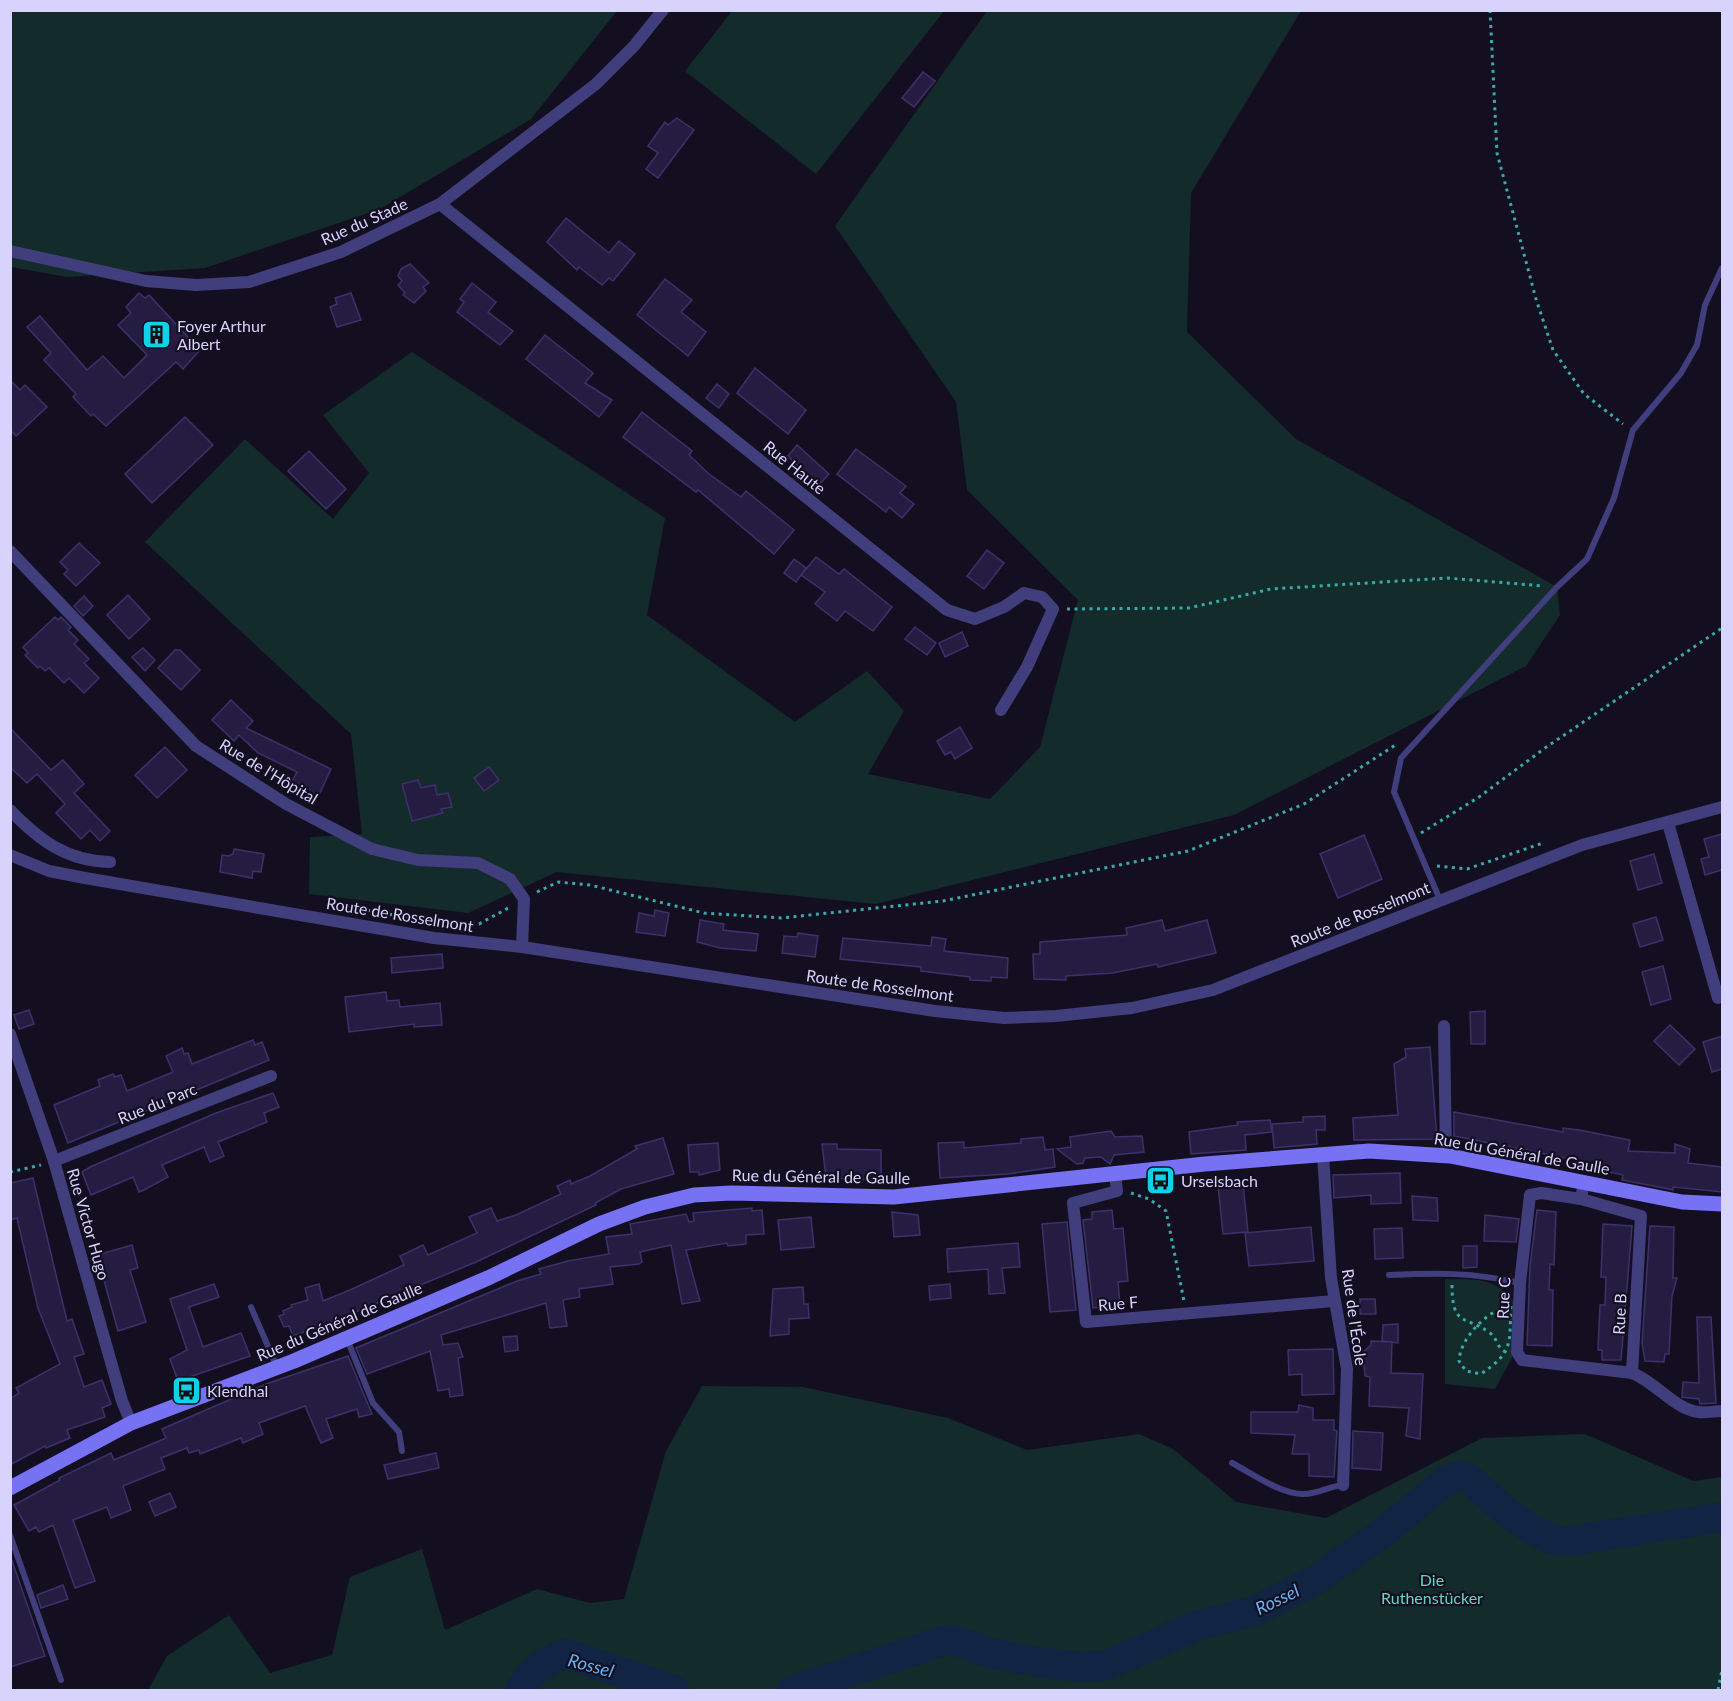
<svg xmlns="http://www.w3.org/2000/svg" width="1733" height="1701" viewBox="0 0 1733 1701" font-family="Lato,sans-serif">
<rect width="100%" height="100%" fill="#130f21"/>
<g fill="#132b2a">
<polygon points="10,11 617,11 531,119 380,209 205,268 67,277 11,267"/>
<polygon points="732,11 732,10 944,11 816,174 685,71"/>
<polygon points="987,11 1301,11 1191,193 1187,332 1296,439 1557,587 1560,615 1526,666 1234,815 876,904 557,872 468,913 309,894 310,837 362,834 351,734 145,542 245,439 333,519 369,473 323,415 412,352 665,518 647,615 795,722 867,671 904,711 868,774 990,799 1040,747 1078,600 967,490 956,402 835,226"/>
<path d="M 1445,1279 C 1476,1280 1494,1276 1514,1302 L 1514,1354 L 1495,1389 L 1445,1384 Z"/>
<polygon points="702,1386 803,1387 948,1418 1027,1450 1139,1434 1173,1449 1236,1502 1326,1518 1482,1438 1585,1434 1693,1481 1722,1477 1722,1690 148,1690 167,1656 229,1615 270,1673 332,1655 350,1577 422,1549 445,1630 537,1589 590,1603 624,1599 666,1451"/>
</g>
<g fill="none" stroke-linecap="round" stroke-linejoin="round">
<g stroke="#112443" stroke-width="30">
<path d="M 520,1690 C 532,1671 544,1660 566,1654 L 674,1690"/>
<path d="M 793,1690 L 944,1641 L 953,1640 L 990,1653 L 1043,1663 L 1085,1667 L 1108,1665 L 1193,1627 L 1254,1611 L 1283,1597 L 1315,1580 L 1380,1535 L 1446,1481 L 1461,1475 L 1469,1479 C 1498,1504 1525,1533 1563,1542 L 1722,1517"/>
</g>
</g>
<g fill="#251d41" stroke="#3d316b" stroke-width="1.5">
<polygon points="923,72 935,81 914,107 902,98"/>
<polygon points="677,118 694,130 658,178 646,169 658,153 648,146 665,122 668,125"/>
<polygon points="566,218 609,253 619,241 635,254 613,281 609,278 602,285 579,267 577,270 547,242"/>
<polygon points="410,264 429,283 423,287 426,291 414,303 403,295 405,293 398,285 402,281 398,276 401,269"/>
<polygon points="665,279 692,300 681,312 706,332 688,356 637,315"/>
<polygon points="472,283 496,302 488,312 513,331 500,345 457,312 464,302 460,299"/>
<polygon points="139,293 145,298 149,295 200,350 183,369 176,362 106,426 93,414 91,416 73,397 76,394 44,360 51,353 27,327 40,316 87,370 103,356 124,378 147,355 118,325 131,313 126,307"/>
<polygon points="351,293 361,320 337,327 330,307 337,304 335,298"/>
<polygon points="545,335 593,373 585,383 612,400 599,417 526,359"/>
<polygon points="755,368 806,410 788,434 737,393"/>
<polygon points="10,380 20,390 25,385 47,407 16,436 10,430"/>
<polygon points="717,384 729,394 719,408 706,398"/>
<polygon points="642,412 692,451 689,455 709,474 741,497 746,491 794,530 774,554 698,490 696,492 623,437"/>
<polygon points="185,417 213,445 152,503 125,474"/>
<polygon points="797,445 829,474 818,486 788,456"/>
<polygon points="856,449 906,486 900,493 914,504 902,518 889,507 886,512 837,474"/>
<polygon points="309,451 346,489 326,509 288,471"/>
<polygon points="79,543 100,563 76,586 64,574 68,570 60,562"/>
<polygon points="987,550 1004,563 984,589 967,576"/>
<polygon points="816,557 839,574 844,569 892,607 873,631 845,611 837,621 815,604 825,592 801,575"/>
<polygon points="794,559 806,568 796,582 784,573"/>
<polygon points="128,595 150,619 129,639 107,615"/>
<polygon points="84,596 93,606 83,616 74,606"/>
<polygon points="55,617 58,620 61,617 71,627 68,630 78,640 74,644 89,659 84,663 99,678 84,693 69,678 64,683 49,668 45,671 40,666 38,668 25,655 28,653 23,647"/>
<polygon points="915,627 936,643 927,655 905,639"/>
<polygon points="962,632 968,646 945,657 939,643"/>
<polygon points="143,648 155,660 145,671 132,657"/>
<polygon points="175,650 180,650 200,670 181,690 158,668"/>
<polygon points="231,700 253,721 246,728 331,769 318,797 291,783 297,772 258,753 239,735 234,741 212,720"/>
<polygon points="960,727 972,748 955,759 951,752 945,755 937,741"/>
<polygon points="10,728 51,770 63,760 84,784 74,793 110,831 100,841 90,830 81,839 56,813 65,804 37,774 27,783 10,767"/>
<polygon points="165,747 187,770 157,798 135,775"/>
<polygon points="489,767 499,780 484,791 474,778"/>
<polygon points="418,780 421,788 435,785 437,795 448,793 452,807 441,809 443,813 412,821 402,784"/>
<polygon points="1722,834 1722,870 1705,875 1701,859 1709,857 1704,839"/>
<polygon points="1364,835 1382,879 1338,898 1320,854"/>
<polygon points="234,849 264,854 261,872 253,871 252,878 220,872 222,855 229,856 233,854"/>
<polygon points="1654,854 1662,883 1638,890 1630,861"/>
<polygon points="655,910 669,913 665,936 636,932 639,913 654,916"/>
<polygon points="1656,917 1663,940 1640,947 1633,924"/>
<polygon points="700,920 724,924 723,930 758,934 756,951 720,948 697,942"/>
<polygon points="1162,920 1165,931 1207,920 1216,953 1158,967 1157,964 1113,973 1066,976 1066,980 1034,979 1033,954 1040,954 1040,942 1127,935 1126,928"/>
<polygon points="798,933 818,936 815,957 782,953 784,936 797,937"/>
<polygon points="932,937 946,939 944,951 1008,958 1007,978 991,977 991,981 970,980 970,977 921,971 921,967 840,959 843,938 931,946"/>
<polygon points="442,954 443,968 392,973 391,958"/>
<polygon points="1663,966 1671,999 1651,1005 1642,972"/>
<polygon points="386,992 387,1001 399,1000 400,1007 440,1003 442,1025 414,1027 414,1024 349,1032 345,997"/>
<polygon points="29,1010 34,1024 19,1029 14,1015"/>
<polygon points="1485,1011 1485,1044 1471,1044 1470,1012"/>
<polygon points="1670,1025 1695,1049 1679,1065 1654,1041"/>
<polygon points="1719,1037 1722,1037 1722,1069 1712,1072 1703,1042"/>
<polygon points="253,1040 255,1045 262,1042 269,1060 68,1143 54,1105 100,1086 98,1080 113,1074 115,1077 121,1075 127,1091 173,1072 166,1056 182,1048 184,1054 188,1053 192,1064"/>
<polygon points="1430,1047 1437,1139 1354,1140 1353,1118 1398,1115 1394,1064 1406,1057 1405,1049"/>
<polygon points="273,1093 279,1107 264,1113 267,1122 218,1142 224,1156 210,1162 204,1147 162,1165 168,1177 144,1190 139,1192 133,1177 91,1195 82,1172 90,1167 216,1113"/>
<polygon points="1454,1112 1563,1132 1563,1128 1579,1130 1630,1140 1628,1151 1675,1153 1675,1144 1690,1149 1688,1163 1722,1167 1722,1192 1673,1187 1673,1190 1669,1189 1622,1180 1623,1175 1581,1166 1581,1161 1454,1136"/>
<polygon points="1325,1116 1325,1130 1316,1130 1317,1144 1274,1148 1272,1124 1303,1122 1303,1117"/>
<polygon points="1270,1120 1272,1132 1245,1135 1246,1150 1191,1154 1189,1132 1238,1125 1237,1122"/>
<polygon points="1111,1131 1115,1137 1142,1136 1144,1152 1114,1155 1110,1164 1101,1157 1085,1158 1083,1163 1077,1164 1057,1149 1071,1147 1070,1137"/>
<polygon points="1043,1137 1045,1150 1053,1149 1055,1167 1008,1174 940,1178 938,1143 964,1142 964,1148 1021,1143 1021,1139"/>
<polygon points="663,1138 674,1174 621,1189 595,1203 596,1205 476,1262 329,1323 293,1336 289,1326 284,1327 279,1316 284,1314 283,1311 292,1307 291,1305 308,1300 305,1288 319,1284 323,1301 350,1290 404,1265 400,1256 423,1245 428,1255 477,1233 469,1217 491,1208 497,1221 516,1215 561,1194 557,1186 570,1180 571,1184 590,1176 637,1149 635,1146"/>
<polygon points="718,1143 720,1170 699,1175 699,1172 690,1172 688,1145"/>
<polygon points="822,1144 837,1144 837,1149 881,1150 881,1180 826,1178"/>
<polygon points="1400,1173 1401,1203 1371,1204 1371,1195 1334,1198 1333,1175"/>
<polygon points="33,1178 67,1321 72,1319 84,1354 74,1357 84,1387 102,1380 111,1404 102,1408 105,1417 67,1430 70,1438 46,1448 45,1446 10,1465 10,1399 19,1393 16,1388 60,1364 38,1308 17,1218 10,1220 10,1183"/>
<polygon points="1243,1184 1248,1232 1223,1234 1218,1185"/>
<polygon points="1412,1196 1437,1198 1438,1221 1413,1220"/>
<polygon points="752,1208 752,1211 762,1210 764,1234 746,1235 746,1244 728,1246 727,1243 686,1250 700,1301 682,1304 671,1245 640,1252 642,1262 639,1264 610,1267 613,1284 579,1289 580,1297 563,1300 567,1326 550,1328 546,1303 441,1335 443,1345 458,1343 463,1357 458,1358 463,1395 450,1397 449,1389 438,1391 430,1351 367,1374 356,1348 517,1281 541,1274 539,1269 568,1261 609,1254 606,1237 632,1234 630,1224 686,1214 689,1222 694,1221 693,1213"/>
<polygon points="1112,1210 1114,1229 1123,1228 1128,1281 1118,1282 1120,1305 1093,1308 1083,1220 1092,1219 1092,1212"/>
<polygon points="1537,1210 1556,1212 1554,1265 1550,1264 1549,1290 1553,1290 1552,1346 1527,1345 1530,1266"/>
<polygon points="892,1212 918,1215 920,1235 894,1237"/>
<polygon points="1485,1215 1519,1219 1516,1242 1484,1241"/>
<polygon points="811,1217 814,1247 781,1250 778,1220"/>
<polygon points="1067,1222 1076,1310 1050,1312 1042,1224"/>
<polygon points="1603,1224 1632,1226 1621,1360 1602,1360 1602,1350 1598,1350 1600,1305 1605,1305 1606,1277 1601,1277"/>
<polygon points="1650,1226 1674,1227 1673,1278 1677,1278 1672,1296 1669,1354 1665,1354 1664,1362 1645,1361 1642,1343"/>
<polygon points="1311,1227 1314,1261 1249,1266 1245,1233"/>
<polygon points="1402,1228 1403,1258 1375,1259 1374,1229"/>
<polygon points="1018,1243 1020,1267 1002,1268 1005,1293 989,1294 988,1269 948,1272 947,1249"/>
<polygon points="132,1245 138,1268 130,1270 146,1322 118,1331 97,1255"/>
<polygon points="1463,1246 1477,1246 1477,1267 1463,1268"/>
<polygon points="214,1284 219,1297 189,1307 203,1347 241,1333 250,1356 178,1381 170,1359 187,1350 170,1299"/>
<polygon points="950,1284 951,1298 930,1300 929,1286"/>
<polygon points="803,1287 804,1304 808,1304 809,1318 789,1319 789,1334 770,1336 773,1289"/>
<polygon points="1360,1299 1375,1299 1376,1314 1360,1314"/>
<polygon points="1697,1317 1711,1317 1716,1403 1700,1404 1699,1399 1682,1397 1683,1382 1699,1383"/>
<polygon points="1398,1324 1398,1343 1382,1341 1383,1325"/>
<polygon points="517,1336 518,1350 505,1352 503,1337"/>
<polygon points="1371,1341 1392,1342 1391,1373 1423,1374 1420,1439 1406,1436 1409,1408 1369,1406 1370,1377 1365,1376 1364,1362 1359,1356 1371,1345"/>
<polygon points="1333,1349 1334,1394 1302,1395 1302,1374 1289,1375 1288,1350"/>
<polygon points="348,1356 372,1414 359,1417 357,1409 326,1419 333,1438 321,1443 305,1406 259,1423 263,1434 243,1443 241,1438 200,1454 199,1450 189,1453 187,1448 161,1458 165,1469 123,1486 131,1510 111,1518 107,1507 73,1520 95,1581 75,1588 53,1525 39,1532 36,1527 29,1531 14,1505 60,1480 59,1478 111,1453 114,1460 166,1438 162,1429 266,1384"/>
<polygon points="1299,1405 1313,1408 1313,1420 1334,1420 1334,1430 1337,1431 1334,1477 1309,1476 1309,1454 1292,1454 1295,1435 1251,1433 1251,1412 1298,1412"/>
<polygon points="1353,1431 1383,1433 1381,1470 1352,1468"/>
<polygon points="436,1453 439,1468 388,1479 384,1465"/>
<polygon points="170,1493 176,1507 155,1516 149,1502"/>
<polygon points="10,1555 45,1656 10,1667"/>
<polygon points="63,1585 68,1599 41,1608 37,1595"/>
</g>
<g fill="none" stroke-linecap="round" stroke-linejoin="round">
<g stroke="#37aba6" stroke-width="3" stroke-dasharray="3 4.5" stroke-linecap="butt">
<polyline points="1490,10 1497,153 1536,299 1553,350 1584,394 1623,424"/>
<polyline points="1067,609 1189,608 1271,589 1447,578 1543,586"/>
<polyline points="1421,833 1479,797 1545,748 1722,628"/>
<polyline points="1437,866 1467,869 1543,843"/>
<polyline points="537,892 558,882 590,885 704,913 781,918 943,901 1188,851 1304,804 1397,744"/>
<polyline points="360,909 405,917 479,924 510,907"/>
<polyline points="10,1172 41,1165"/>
<polyline points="1131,1193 1149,1199 1166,1211 1184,1301"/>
<path d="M 1452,1285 C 1452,1328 1466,1315 1490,1333 C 1497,1338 1497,1347 1504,1351"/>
<path d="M 1511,1306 C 1509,1345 1514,1351 1481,1374 L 1466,1371 L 1459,1361 C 1460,1338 1488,1309 1511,1306 Z"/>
<polyline points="1718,1690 1722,1670"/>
</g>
<g stroke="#413e7d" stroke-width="6">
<polyline points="1440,900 1394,792 1401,758 1557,587 1587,559 1614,498 1633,430 1681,373 1697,345 1705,305 1722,268"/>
<path d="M 1389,1275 C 1437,1273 1472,1272 1520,1283"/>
<polyline points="251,1307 277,1367"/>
<polyline points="347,1339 373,1403 399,1432 402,1451"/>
<path d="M 1232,1463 C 1253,1474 1279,1493 1302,1494 C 1317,1495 1329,1486 1343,1485"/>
<polyline points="10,1535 61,1680"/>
</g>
<g stroke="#413e7d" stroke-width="12">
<polyline points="440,204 947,610 975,619 1004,607 1024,593 1042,597 1053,609 1027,667 1001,710"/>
<polyline points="10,251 146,281 196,285 249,282 341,252 440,204 596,84 634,46 663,10"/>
<polyline points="10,551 196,746 286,804 372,849 418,860 478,863 510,879 524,899 522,947"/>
<path d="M 10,810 C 40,841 67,861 110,862"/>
<polyline points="1668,823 1718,998"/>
<polyline points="10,855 49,871 85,878 434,938 522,947 935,1011 1004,1018 1056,1016 1132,1008 1213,990 1582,845 1722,807"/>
<polyline points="1444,1026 1446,1156"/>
<polyline points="10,1034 54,1161 122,1401 131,1423"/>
<polyline points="1323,1155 1331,1278 1347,1369 1343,1485"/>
<polyline points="54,1161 271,1076"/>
<polyline points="1115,1174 1117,1191 1073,1203 1086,1322 1334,1301"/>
<polyline points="1584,1182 1581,1199 1541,1193 1530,1195 1520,1283 1517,1352 1522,1360 1632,1373"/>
<path d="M 1581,1199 L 1641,1216 L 1632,1373 C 1654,1381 1676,1410 1698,1412 C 1706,1413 1715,1411 1722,1411"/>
</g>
<polyline stroke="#7771f4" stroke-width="15" points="10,1488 131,1423 294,1361 488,1278 599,1224 645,1207 694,1195 731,1193 894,1197 1205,1164 1369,1151 1450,1156 1682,1202 1722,1204"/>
</g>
<defs>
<symbol id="building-square" viewBox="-11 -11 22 22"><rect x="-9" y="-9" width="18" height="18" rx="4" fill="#11d0e9" stroke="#130f21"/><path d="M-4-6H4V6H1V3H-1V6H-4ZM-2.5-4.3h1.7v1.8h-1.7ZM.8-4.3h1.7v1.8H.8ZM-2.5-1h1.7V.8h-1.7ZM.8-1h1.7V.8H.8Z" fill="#111"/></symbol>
<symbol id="bus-square" viewBox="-11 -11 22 22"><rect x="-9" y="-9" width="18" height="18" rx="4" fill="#11d0e9" stroke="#130f21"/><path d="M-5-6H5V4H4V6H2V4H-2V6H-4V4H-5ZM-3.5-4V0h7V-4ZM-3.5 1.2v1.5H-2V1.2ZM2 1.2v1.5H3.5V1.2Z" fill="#111"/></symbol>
</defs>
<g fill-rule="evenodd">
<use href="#building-square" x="140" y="318" width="33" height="33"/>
<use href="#bus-square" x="1144" y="1164" width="33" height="33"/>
<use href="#bus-square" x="170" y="1374" width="33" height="33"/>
</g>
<g text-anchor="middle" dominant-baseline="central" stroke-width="4.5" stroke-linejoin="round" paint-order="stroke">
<g font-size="16" fill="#d8d3fc" stroke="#130f21">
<text transform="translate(364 221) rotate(-24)">Rue du Stade</text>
<text transform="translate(795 467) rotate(39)">Rue Haute</text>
<text transform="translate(269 771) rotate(31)">Rue de l'Hôpital</text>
<text transform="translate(400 914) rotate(9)">Route de Rosselmont</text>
<text transform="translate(1360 914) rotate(-22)">Route de Rosselmont</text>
<text transform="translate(880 985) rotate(8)">Route de Rosselmont</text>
<text transform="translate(157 1103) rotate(-22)">Rue du Parc</text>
<text transform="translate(1522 1153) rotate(10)">Rue du Général de Gaulle</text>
<text transform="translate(821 1176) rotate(1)">Rue du Général de Gaulle</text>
<text transform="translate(89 1224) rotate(74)">Rue Victor Hugo</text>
<text transform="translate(1503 1298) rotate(-87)">Rue C</text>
<text transform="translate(1118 1303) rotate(-5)">Rue F</text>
<text transform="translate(1619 1314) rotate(-87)">Rue B</text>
<text transform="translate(1355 1317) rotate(82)">Rue de l'École</text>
<text transform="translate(339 1321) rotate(-23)">Rue du Général de Gaulle</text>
</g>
<g font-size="16" fill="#d8d3fc" stroke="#130f21" text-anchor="start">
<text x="177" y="325">Foyer Arthur<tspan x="177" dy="18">Albert</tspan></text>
<text x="1181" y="1180">Urselsbach</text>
<text x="207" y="1390">Klendhal</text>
</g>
<g font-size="16" fill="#65d6bc" stroke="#130f21">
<text x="1432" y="1579">Die<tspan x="1432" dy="18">Ruthenstücker</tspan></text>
</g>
<g font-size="18" font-style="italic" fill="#69b1f4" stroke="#130f21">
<text transform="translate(1277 1599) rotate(-26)">Rossel</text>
<text transform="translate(591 1665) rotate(15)">Rossel</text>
</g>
</g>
<rect width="1733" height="1701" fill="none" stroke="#d8d3fc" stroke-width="24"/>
</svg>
